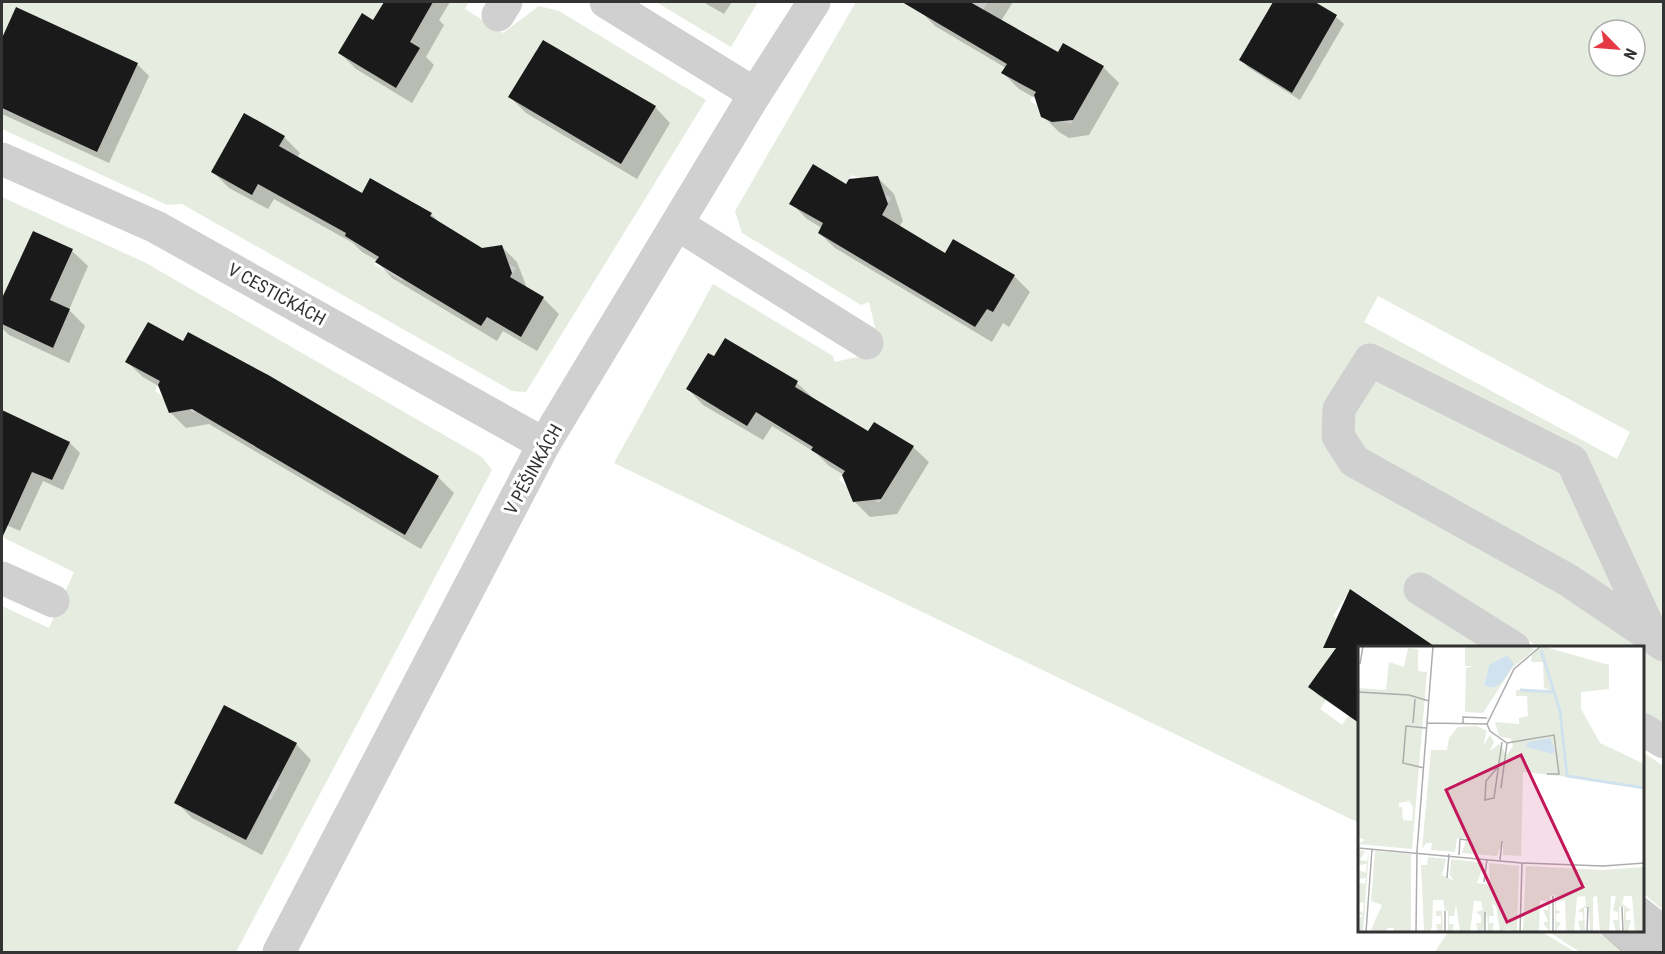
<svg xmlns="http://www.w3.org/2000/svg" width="1665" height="954" viewBox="0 0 1665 954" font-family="'Roboto Condensed',sans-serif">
<rect width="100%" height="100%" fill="#fff"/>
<g fill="#e6ecdf" fill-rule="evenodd">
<path d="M 2,2 L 384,2 L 373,20 L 362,13 L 410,42 L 429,9 L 418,2 L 469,2 L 465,9 L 503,33 L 539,6 L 559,11 L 706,100 L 526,392 L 512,391 L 182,204 L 167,205 L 2,129 L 2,109 L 16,115 L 39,65 L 78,83 L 55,133 L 97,152 L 138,63 L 16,7 L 2,38 ZM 543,40 L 655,106 L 621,164 L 583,142 L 552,110 L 546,120 L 509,97 ZM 245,114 L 284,136 L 279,146 L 313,165 L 292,203 L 258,184 L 251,194 ZM 371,178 L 432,213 L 418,239 L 424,243 L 402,281 L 374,264 L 379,257 L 345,237 L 355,218 L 349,214 ZM 476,245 L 483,249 L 495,246 L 505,252 L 509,264 L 516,268 L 510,277 L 544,297 L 521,336 L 487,317 L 481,326 L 442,302 Z"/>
<polygon points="656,2 709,2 712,3 713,2 758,2 731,47"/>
<path d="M 856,2 L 923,2 L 917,10 L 965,39 L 988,2 L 1273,2 L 1239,60 L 1292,93 L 1337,16 L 1315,2 L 1663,2 L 1663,728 L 1643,714 L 1642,648 L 1540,648 L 1483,611 L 1485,648 L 1407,648 L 1417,634 L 1351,589 L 1333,616 L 1350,627 L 1329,634 L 1328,638 L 1338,645 L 1309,687 L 1326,700 L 1320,709 L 1342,725 L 1349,715 L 1359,718 L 1359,823 L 614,463 L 713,284 L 833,356 L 834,362 L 872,354 L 878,340 L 869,302 L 861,305 L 742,233 L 735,211 ZM 1599,30 L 1635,30 L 1635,66 L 1599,66 ZM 1024,33 L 1058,52 L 1063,43 L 1104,66 L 1071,124 C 1061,119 1054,124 1041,117 L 1038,106 L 1030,101 L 1036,92 L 1002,73 ZM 813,164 L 846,184 L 852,175 C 862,180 870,177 880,183 L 885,194 L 891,198 L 857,256 L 818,233 L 823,223 L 790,204 ZM 953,239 L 1015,275 L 993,312 L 987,309 L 975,327 L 902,283 L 945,253 ZM 1378,296 L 1630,432 L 1617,459 L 1364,322 ZM 725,338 L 798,381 L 774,422 L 756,412 L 747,425 L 686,390 L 708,353 L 714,356 ZM 835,411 L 868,431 L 874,422 L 914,446 L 879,503 L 872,499 L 860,501 C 850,495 849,486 839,480 L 845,471 L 811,450 Z"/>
<path d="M 2,197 L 146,263 L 482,457 L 492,470 L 236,952 L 2,952 L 2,606 L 49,628 L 74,572 L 2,537 L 2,518 L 9,521 L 32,472 L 52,480 L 70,442 L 2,410 L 2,324 L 53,348 L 70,310 L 50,300 L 73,250 L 33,231 L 2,298 ZM 148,322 L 183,341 L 188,332 L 228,354 L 195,413 L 188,409 L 176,412 C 163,404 166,397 155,391 L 160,381 L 126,362 ZM 402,454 L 439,477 L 405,535 ZM 224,705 L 280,783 L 271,800 L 267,799 L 246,840 L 174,803 Z"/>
<polygon points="1643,752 1663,766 1663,910 1643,893"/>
<polygon points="1448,932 1542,932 1575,952 1435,952"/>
<polygon points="1549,932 1599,932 1599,933 1624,952 1580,952"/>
</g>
<g fill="#0003">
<polygon points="385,2 450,2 439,20 444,25 426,57 434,65 412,103 356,69 340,53 373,22"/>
<polygon points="703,2 732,2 724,14"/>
<polygon points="924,2 1013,2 1001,21 1058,54 1103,67 1119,83 1089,135 1069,138 1059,132 1043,116 1037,99 1019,89 1003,73 1006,68 935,26 919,10"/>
<polygon points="1275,2 1312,2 1336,17 1344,24 1300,100 1249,68 1241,60"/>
<polygon points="17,9 137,64 149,76 109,163 2,114 2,41"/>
<polygon points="510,97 655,107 670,123 637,179 526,113"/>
<polygon points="284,137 300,153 297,158 362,195 431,214 442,225 482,250 501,246 517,262 527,288 543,298 559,314 537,351 503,331 497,341 392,278 377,262 378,261 362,252 353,243 274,199 268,209 229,188 213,172"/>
<polygon points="878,178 894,194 903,221 899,227 945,255 1014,276 1030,292 1009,327 1003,323 992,342 835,248 819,233 822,228 807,219 791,203"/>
<polygon points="34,233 72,251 88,266 69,310 85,326 69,363 9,335 2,328 2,302"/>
<polygon points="726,340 797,383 813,398 869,433 913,447 929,462 897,514 870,517 854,501 844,475 829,466 816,453 772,426 763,440 703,405 688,389 715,358"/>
<polygon points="183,343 269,378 439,478 454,493 421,549 209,424 186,428 170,412 160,387 143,377 127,362"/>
<polygon points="2,412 70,443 80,453 63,490 43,481 20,531 2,523"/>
<polygon points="1339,646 1420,648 1359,648 1359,723 1318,695 1310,687"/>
<polygon points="296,744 311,760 262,855 192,818 176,802"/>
<polygon points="1642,895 1664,912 1664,952 1622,952 1600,933 1642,932"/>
</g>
<g fill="#1a1a1a">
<polygon points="384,2 433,2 410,42 420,48 396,88 338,53 362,13 373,20"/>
<polygon points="902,2 970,2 1058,52 1063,43 1104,66 1073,120 1052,122 1041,117 1034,95 1036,92 1001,73 1007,64"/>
<polygon points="1273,2 1315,2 1337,15 1292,93 1239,60"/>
<polygon points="16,7 138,63 97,152 2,108 2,38"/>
<polygon points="543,40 656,106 621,164 508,97"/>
<polygon points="244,113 285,136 279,146 362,193 370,178 432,213 430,216 482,248 502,245 512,273 510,277 544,297 521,337 487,317 481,326 375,262 379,257 345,236 346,233 258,184 252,195 211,172"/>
<polygon points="813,164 846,184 849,179 878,176 888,204 882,215 945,253 953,239 1015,275 993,312 987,309 975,327 818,233 823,223 789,204"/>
<polygon points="33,231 73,249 50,300 70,309 53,348 2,324 2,298"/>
<polygon points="148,322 183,341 188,332 270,376 439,476 405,535 192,409 169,413 158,385 160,381 125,362"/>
<polygon points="725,338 798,381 795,387 868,431 874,422 914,446 881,499 853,502 842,475 845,471 811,450 813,447 756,412 747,426 686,389 708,353 714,356"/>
<polygon points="2,410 70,442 52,480 32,472 2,538"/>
<polygon points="1350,589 1437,648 1359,648 1359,723 1308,687 1336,648 1323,648"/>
<polygon points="224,705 297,743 246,840 174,803"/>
</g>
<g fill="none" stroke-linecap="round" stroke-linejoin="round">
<g stroke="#d0d0d0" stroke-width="33">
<polyline points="606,2 755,94"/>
<polyline points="498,15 506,2"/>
<polyline points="2,159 156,227 544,444"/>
<polyline points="677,224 867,343"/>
<polyline points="2,578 53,601"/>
<polyline points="1420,589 1514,648"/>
<polyline points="1653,637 1572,461 1370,360 1339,409 1338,436 1354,461 1568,580 1664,645"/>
<polyline points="1642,729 1664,742"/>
<polyline points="279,952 544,444 755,94 814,2"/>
</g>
</g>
<g text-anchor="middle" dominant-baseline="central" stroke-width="6" stroke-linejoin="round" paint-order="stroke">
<g font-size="18" fill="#333" stroke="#fff">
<text transform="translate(277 294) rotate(29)">V CESTIČKÁCH</text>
<text transform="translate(533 469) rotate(-61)">V PĚŠINKÁCH</text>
</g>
</g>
<g transform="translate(1358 646)">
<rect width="286" height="286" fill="#fff"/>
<path d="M 107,0 L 172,0 L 176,4 L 155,21 L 125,67 L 107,66 L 108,22 L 116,20 L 107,20 ZM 149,9 L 154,21 L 145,35 L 136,42 L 126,38 L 131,19 ZM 184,0 L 251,19 L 251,43 L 223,46 L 223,63 L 242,97 L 286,118 L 286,143 L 262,137 L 165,126 L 163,210 L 145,209 L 145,194 L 139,210 L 104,207 L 109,192 L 99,192 L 97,206 L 73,204 L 74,197 L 68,197 L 64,203 L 73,104 L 89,104 L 91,92 L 100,81 L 119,80 L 129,85 L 125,100 L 132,89 L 136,96 L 132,105 L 141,98 L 149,109 L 155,100 L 153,93 L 141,90 L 137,76 L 161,78 L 161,72 L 170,70 L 169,50 L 158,50 L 158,44 L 193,45 L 186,42 L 185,16 L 173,16 L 174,9 ZM 50,2 L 60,3 L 60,25 L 69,26 L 54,203 L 0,198 L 7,194 L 0,191 L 0,42 L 28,44 L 31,16 L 46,21 ZM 51,155 L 55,161 L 54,175 L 45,174 L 44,161 L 41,161 L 41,157 ZM 0,204 L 7,205 L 2,214 L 9,215 L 11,205 L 5,286 L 0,285 L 0,273 L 5,269 L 0,269 L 0,263 L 5,267 L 6,257 L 0,256 L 0,236 L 7,238 L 8,232 L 0,233 L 0,224 L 8,227 L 9,218 L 0,219 ZM 17,205 L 53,208 L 53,286 L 36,286 L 36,282 L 30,282 L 27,286 L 13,284 L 24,259 L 13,255 ZM 70,211 L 88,213 L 84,229 L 96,235 L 92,229 L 93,213 L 126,217 L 119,237 L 132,239 L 131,217 L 161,220 L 159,286 L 150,283 L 142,286 L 138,260 L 134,257 L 136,270 L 131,270 L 131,277 L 136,277 L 134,286 L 130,286 L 129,266 L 125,286 L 120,286 L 118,277 L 123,277 L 123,270 L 118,266 L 125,264 L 123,255 L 116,255 L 112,286 L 102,286 L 98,258 L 96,270 L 91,270 L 91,278 L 96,278 L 94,286 L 90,286 L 90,265 L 84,264 L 85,286 L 80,286 L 78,278 L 83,278 L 83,270 L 78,270 L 78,265 L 87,264 L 85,254 L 75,254 L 74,280 L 72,286 L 66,286 L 63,219 L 69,219 ZM 168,220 L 245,224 L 286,221 L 286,286 L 266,286 L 266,261 L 261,261 L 262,286 L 232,286 L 231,262 L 226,262 L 227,286 L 223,286 L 220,275 L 225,274 L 225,267 L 220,265 L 228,259 L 227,250 L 219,251 L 216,286 L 208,286 L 207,254 L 198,256 L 198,264 L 203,266 L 198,268 L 198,275 L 203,277 L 197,286 L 197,249 L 192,250 L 192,286 L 185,277 L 190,275 L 185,264 L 190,264 L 190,256 L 182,254 L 181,286 L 165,286 ZM 239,250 L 242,286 L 235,286 L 235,251 ZM 253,250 L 258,250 L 255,264 L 260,267 L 260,274 L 255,274 L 258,285 L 251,285 ZM 266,250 L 274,250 L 277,285 L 270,285 L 273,274 L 268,274 L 268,266 L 273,264 L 264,258 Z" fill="#e6ecdf" fill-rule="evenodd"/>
<path d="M 149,9 L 156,18 L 145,35 L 136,42 L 126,39 L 131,19 ZM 192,92 L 197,104 L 195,108 L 168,101 L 170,96 Z" fill="#cfe2ee"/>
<path fill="none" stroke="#cfe2ee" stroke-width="3" d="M 183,4 L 202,65 L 209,130 L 287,142M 162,44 L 197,46"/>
<path fill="none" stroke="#adadad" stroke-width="1.5" d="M 183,0 L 156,23 L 129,78 L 132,85 L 149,97 L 196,89 L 201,128 L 189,128M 2,18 L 5,0M 0,46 L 51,49 L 71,55M 55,77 L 57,53M 69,77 L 129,78M 105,78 L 105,71 L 129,72M 66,122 L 45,117 L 48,80 L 68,82M 139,122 L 128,135 L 127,154 L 136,152 L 144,96M 143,142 L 149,97M 0,202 L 164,217 L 245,220 L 287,217M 101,209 L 102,193 L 109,194M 142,214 L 144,195M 89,232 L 91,208M 126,236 L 129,213M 195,250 L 195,286M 264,261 L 265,286M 87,265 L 87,286M 127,266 L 127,286M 8,286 L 14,203M 58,286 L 59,205 L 75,0M 162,286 L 164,217M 229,286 L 230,261"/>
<path fill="#c2185b" fill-opacity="0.15" stroke="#c2185b" stroke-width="3" d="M 163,109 L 225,241 L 149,276 L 88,144 Z"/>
<rect width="286" height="286" fill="none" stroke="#333" stroke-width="3"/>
</g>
<rect width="1665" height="954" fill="none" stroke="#333333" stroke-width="6"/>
<g transform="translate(1617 48) rotate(115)"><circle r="28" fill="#ffffff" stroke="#adadad" stroke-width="1.5"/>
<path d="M0-4.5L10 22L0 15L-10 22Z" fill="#e63946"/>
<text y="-9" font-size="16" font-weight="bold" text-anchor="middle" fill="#333333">N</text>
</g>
</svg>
